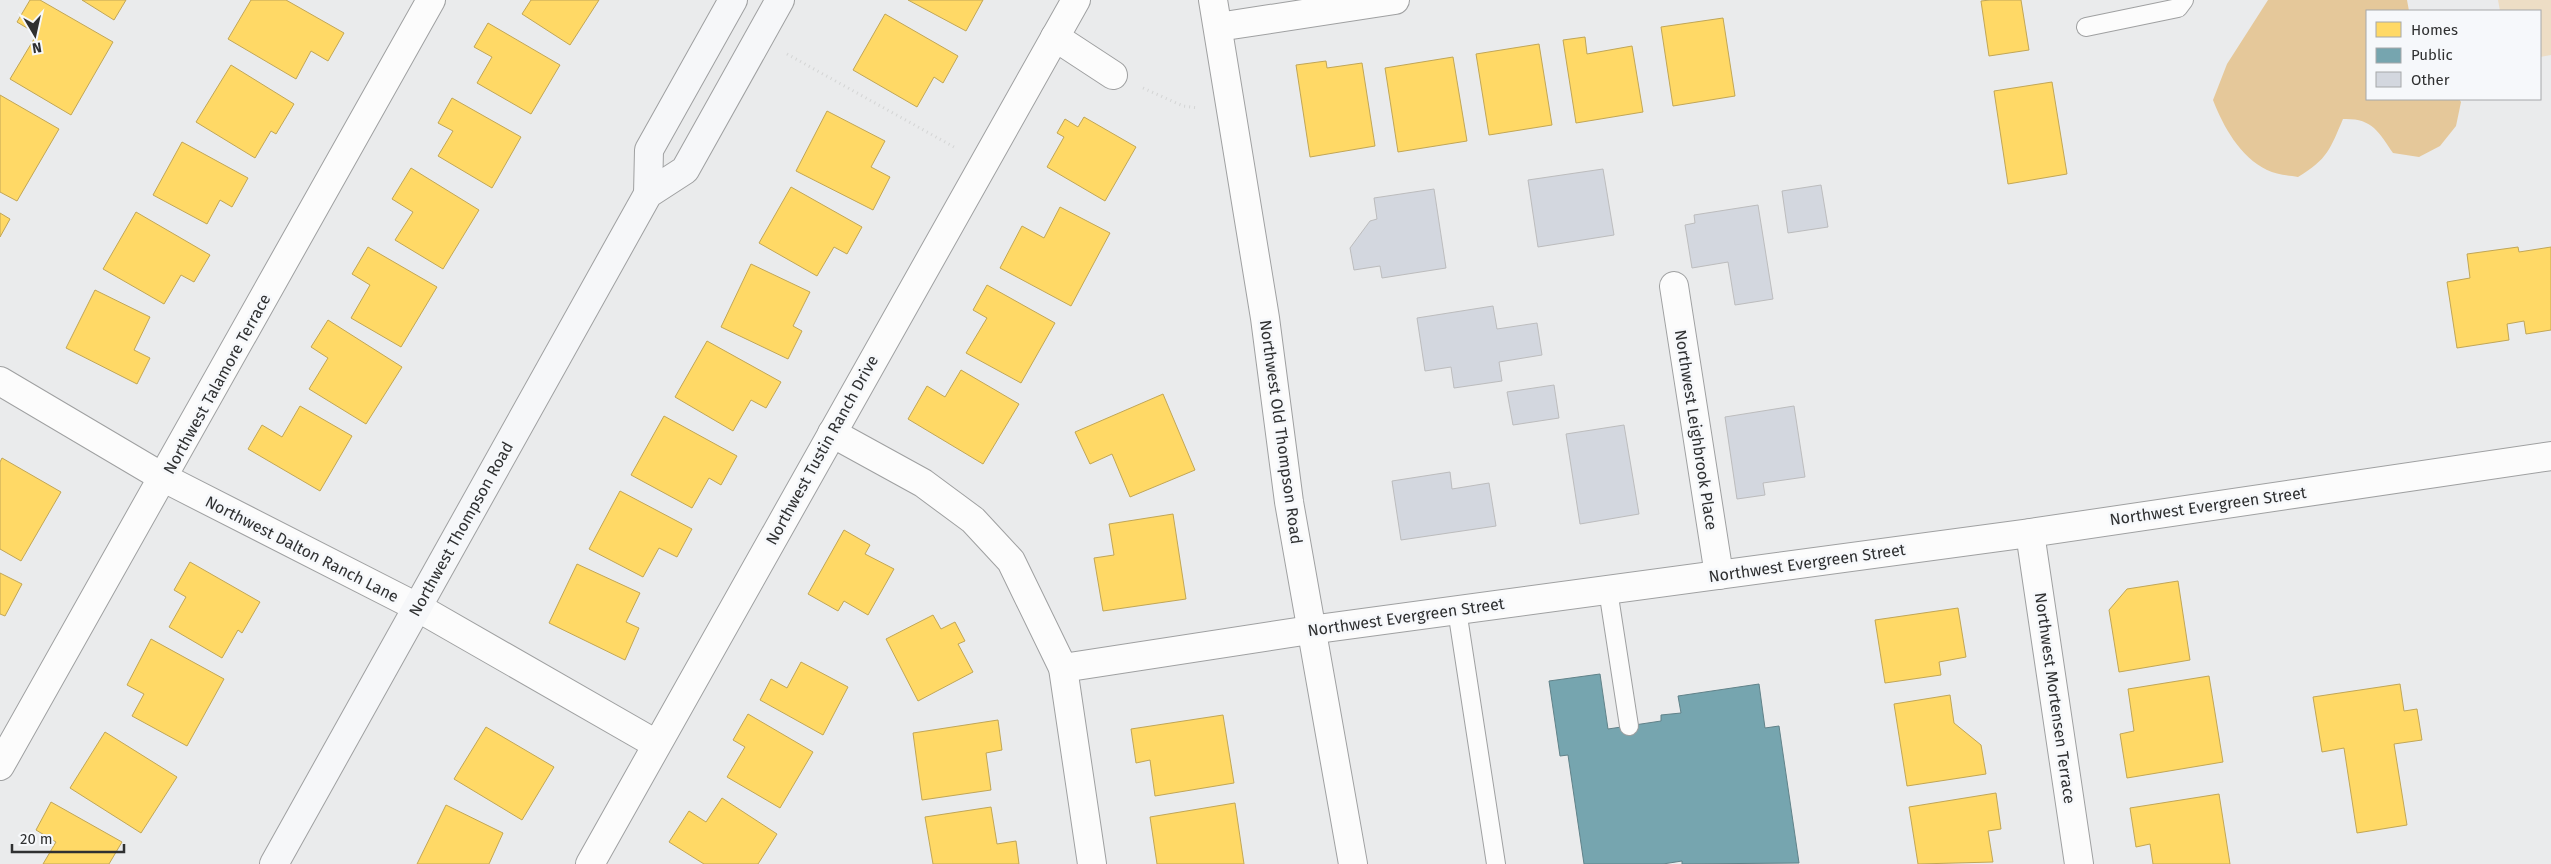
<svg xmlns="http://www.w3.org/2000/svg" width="2551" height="864" viewBox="0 0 2551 864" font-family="'Fira Sans',sans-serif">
<rect width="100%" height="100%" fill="#eaebec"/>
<polygon fill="#edddc5" points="2498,0 2551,0 2551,55 2540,57 2540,11 2500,11"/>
<path fill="#e5c89a" d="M 2268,0 L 2407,0 L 2409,11 L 2367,11 L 2367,99 L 2459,99 L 2461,102 L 2456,126 L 2440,146 L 2419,157 L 2393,153 C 2378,131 2372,118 2343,119 C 2330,149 2328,159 2298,177 C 2289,175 2276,175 2267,170 C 2240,157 2223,126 2213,100 L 2227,64 Z"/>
<g fill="#ffd966" stroke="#c1a656">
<polygon points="30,0 40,0 113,42 71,115 10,79 37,34 17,22"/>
<polygon points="82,0 126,0 114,20"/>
<polygon points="251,0 286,0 344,33 328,61 311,51 296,79 228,39"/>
<polygon points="531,0 599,0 570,45 522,14"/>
<polygon points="908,0 983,0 966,31"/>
<polygon points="1990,0 2021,0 2029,50 1989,56 1981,1"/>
<polygon points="885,14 958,56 943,83 934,77 917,107 853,70"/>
<polygon points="1723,18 1735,96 1673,106 1661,27"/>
<polygon points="488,23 560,65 531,114 477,83 492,57 474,47"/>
<polygon points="1585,37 1587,54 1632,46 1643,112 1576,123 1563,40"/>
<polygon points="1539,44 1552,125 1489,135 1476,54"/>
<polygon points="1453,57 1467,141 1398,152 1385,68"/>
<polygon points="1326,61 1327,68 1362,63 1375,146 1310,157 1296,65"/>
<polygon points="231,65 294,104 276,134 271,131 255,158 196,122"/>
<polygon points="2052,82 2067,174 2008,184 1994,91"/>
<polygon points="0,95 59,129 17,201 0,192"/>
<polygon points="452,98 521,137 492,188 438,156 453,131 438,123"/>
<polygon points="827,111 885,141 871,167 890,177 873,210 796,171"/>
<polygon points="1084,117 1136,147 1105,201 1047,167 1064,137 1057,133 1065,119 1078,127"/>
<polygon points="182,142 248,178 232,207 220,200 207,224 153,195"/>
<polygon points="411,168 479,210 443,269 395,240 413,212 392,199"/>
<polygon points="791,187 862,227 847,254 834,247 817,276 759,243"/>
<polygon points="1060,207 1110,233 1071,306 1000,268 1022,226 1044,238"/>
<polygon points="136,212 210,255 194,282 181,275 164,304 103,269"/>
<polygon points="0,213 10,219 0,237"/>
<polygon points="368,247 437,287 401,347 351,318 370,285 352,274"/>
<polygon points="2518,247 2519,252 2551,247 2551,330 2526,334 2524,321 2507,324 2509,340 2457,348 2447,282 2470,278 2467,254"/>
<polygon points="751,264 810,292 793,326 802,331 788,359 721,327"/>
<polygon points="987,285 1055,323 1021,383 966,353 987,318 973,310"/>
<polygon points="95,290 150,317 134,350 150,358 137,384 66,348"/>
<polygon points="328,320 402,367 366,424 309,389 328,358 311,347"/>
<polygon points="707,341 781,382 766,408 751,400 733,431 675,397"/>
<polygon points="961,370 1019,404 983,464 908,419 927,386 945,397"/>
<polygon points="1163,394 1195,470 1130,497 1112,454 1090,464 1075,432"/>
<polygon points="300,406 352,436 320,491 248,449 262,425 282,437"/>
<polygon points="664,416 737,456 721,485 709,478 692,508 631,475"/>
<polygon points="2,458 61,492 21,561 0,549 0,462"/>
<polygon points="620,491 692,529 677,557 659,548 643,577 589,549"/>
<polygon points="1173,514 1186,599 1103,611 1094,558 1114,555 1109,524"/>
<polygon points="844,530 870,545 865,554 894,569 868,615 844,601 838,611 808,594"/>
<polygon points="190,562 260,602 242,633 238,630 222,658 169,627 186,597 174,590"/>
<polygon points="577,564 640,593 626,622 639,628 625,660 549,623"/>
<polygon points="0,573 22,584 5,616 0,614"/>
<polygon points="2178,581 2190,660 2119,672 2109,610 2127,589"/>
<polygon points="1958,608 1966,657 1939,662 1941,675 1885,683 1875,620"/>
<polygon points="933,615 941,629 955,622 965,641 958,644 973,672 918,701 886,639"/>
<polygon points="151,639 224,679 187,746 132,716 144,694 127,685"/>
<polygon points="801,662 848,687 823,735 760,700 771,679 787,688"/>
<polygon points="2209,676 2223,762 2127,778 2120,734 2134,731 2128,689"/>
<polygon points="2400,684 2404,711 2417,709 2422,740 2394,744 2407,825 2357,833 2344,748 2322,752 2313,697"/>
<polygon points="1950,695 1954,723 1981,745 1986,774 1907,786 1894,704"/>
<polygon points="748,714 813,752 780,808 727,777 745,747 733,740"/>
<polygon points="1223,715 1234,783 1155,796 1150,760 1136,763 1131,729"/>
<polygon points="998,720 1002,750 986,753 991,790 922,800 913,733"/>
<polygon points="486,727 554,767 522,820 454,779"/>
<polygon points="105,732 177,777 141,833 70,788"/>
<polygon points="1996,793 2001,829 1988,831 1993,862 1918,864 1909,807"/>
<polygon points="2219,794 2230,864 2153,864 2150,844 2136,847 2130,808"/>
<polygon points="722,798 777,834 758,864 704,864 669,842 689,811 706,822"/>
<polygon points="51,802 122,842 109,864 43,864 56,842 36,830"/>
<polygon points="1235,803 1244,864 1157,864 1150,817"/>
<polygon points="446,805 503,833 489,864 417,864"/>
<polygon points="991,807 997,844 1016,841 1019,864 933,864 925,817"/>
</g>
<polygon fill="#76a5af" stroke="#618289" points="1600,674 1608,729 1661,721 1661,715 1681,713 1678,696 1759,684 1765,728 1779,726 1799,863 1682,864 1682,861 1663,864 1584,864 1568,755 1560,756 1549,681"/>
<g fill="#d3d7df" stroke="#bcbcbd">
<polygon points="1603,169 1614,235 1538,247 1528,180"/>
<polygon points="1821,185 1828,227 1788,233 1782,191"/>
<polygon points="1434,189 1446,268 1382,278 1380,266 1354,270 1350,248 1370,221 1377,219 1374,198"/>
<polygon points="1758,205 1773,299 1735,305 1728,262 1692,268 1685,225 1695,223 1694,215"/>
<polygon points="1493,306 1497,329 1537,323 1542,355 1499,362 1502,381 1454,388 1451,367 1425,371 1417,318"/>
<polygon points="1554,385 1559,418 1513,425 1507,392"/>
<polygon points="1794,406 1805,477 1763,483 1765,495 1737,499 1725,417"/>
<polygon points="1624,425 1639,514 1580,524 1566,434"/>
<polygon points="1450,472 1452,489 1489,483 1496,526 1401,540 1392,481"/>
</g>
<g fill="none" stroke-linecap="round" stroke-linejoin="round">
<defs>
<g id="lane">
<polyline points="2086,27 2178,8 2184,0"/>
<polyline points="1608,590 1629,726"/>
<polyline points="1457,610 1496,864"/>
</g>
<g id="street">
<polyline points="1213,0 1265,318 1289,502 1353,864"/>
<polyline points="1218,27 1395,0"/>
<polyline points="1055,37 1113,75"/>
<polyline points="1674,286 1719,575"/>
<polyline points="0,381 164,478 417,607 656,744"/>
<polyline points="832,433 923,483 973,520 1011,561 1063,668 1092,864"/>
<polyline points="2030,533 2079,864"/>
<polyline points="1063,668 1310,630 2030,533 2551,456"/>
<polyline points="0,766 431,0"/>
<polyline points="590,864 1076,0"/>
</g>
<g id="secondary">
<polyline points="648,194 649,150 733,0"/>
<polyline points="274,864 648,194 685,170 780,0"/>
</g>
</defs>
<use href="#lane" stroke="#9fa0a1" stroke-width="20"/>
<use href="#street" stroke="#9fa0a1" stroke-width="30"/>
<use href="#secondary" stroke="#9fa0a1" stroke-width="30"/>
<g stroke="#d4d5d5" stroke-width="3" stroke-dasharray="1 4" stroke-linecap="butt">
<polyline points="787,54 954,147"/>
<polyline points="1143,88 1183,106 1198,108"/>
</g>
<use href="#lane" stroke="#fcfcfc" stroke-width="18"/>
<use href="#street" stroke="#fcfcfc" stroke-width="28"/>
<use href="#secondary" stroke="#f6f7f9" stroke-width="28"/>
</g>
<g text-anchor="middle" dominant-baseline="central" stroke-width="5" stroke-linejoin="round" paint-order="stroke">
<g font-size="16" fill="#2f3031" stroke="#f6f8fb">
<text transform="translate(217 384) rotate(-61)">Northwest Talamore Terrace</text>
<text transform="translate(1696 430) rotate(81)">Northwest Leighbrook Place</text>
<text transform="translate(1281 432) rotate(82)">Northwest Old Thompson Road</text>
<text transform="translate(822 450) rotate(-61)">Northwest Tustin Ranch Drive</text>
<text transform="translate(2208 506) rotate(-8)">Northwest Evergreen Street</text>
<text transform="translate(461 529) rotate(-61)">Northwest Thompson Road</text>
<text transform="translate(302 549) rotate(27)">Northwest Dalton Ranch Lane</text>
<text transform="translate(1807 563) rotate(-8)">Northwest Evergreen Street</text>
<text transform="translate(1406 617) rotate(-8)">Northwest Evergreen Street</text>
<text transform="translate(2055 698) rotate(82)">Northwest Mortensen Terrace</text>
</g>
</g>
<rect x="2366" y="10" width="175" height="90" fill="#f6f8fb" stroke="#a6a8aa"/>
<rect x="2376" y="22" width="25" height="15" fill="#ffd966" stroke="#a6a8aa"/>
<text x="2411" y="35" font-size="15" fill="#2f3031">Homes</text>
<rect x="2376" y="48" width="25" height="15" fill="#76a5af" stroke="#a6a8aa"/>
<text x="2411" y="60" font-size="15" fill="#2f3031">Public</text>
<rect x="2376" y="72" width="25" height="15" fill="#d3d7df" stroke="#a6a8aa"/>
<text x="2411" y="85" font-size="15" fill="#2f3031">Other</text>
<g transform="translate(35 35) rotate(171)" stroke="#f6f8fb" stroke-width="4" paint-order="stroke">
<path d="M0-4L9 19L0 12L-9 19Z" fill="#2f3031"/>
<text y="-8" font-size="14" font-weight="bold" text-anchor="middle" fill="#2f3031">N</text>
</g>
<path d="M12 844v8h112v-8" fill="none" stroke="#2f3031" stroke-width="2.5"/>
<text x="20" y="844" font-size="15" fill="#2f3031" stroke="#f6f8fb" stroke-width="4" paint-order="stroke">20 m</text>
</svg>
